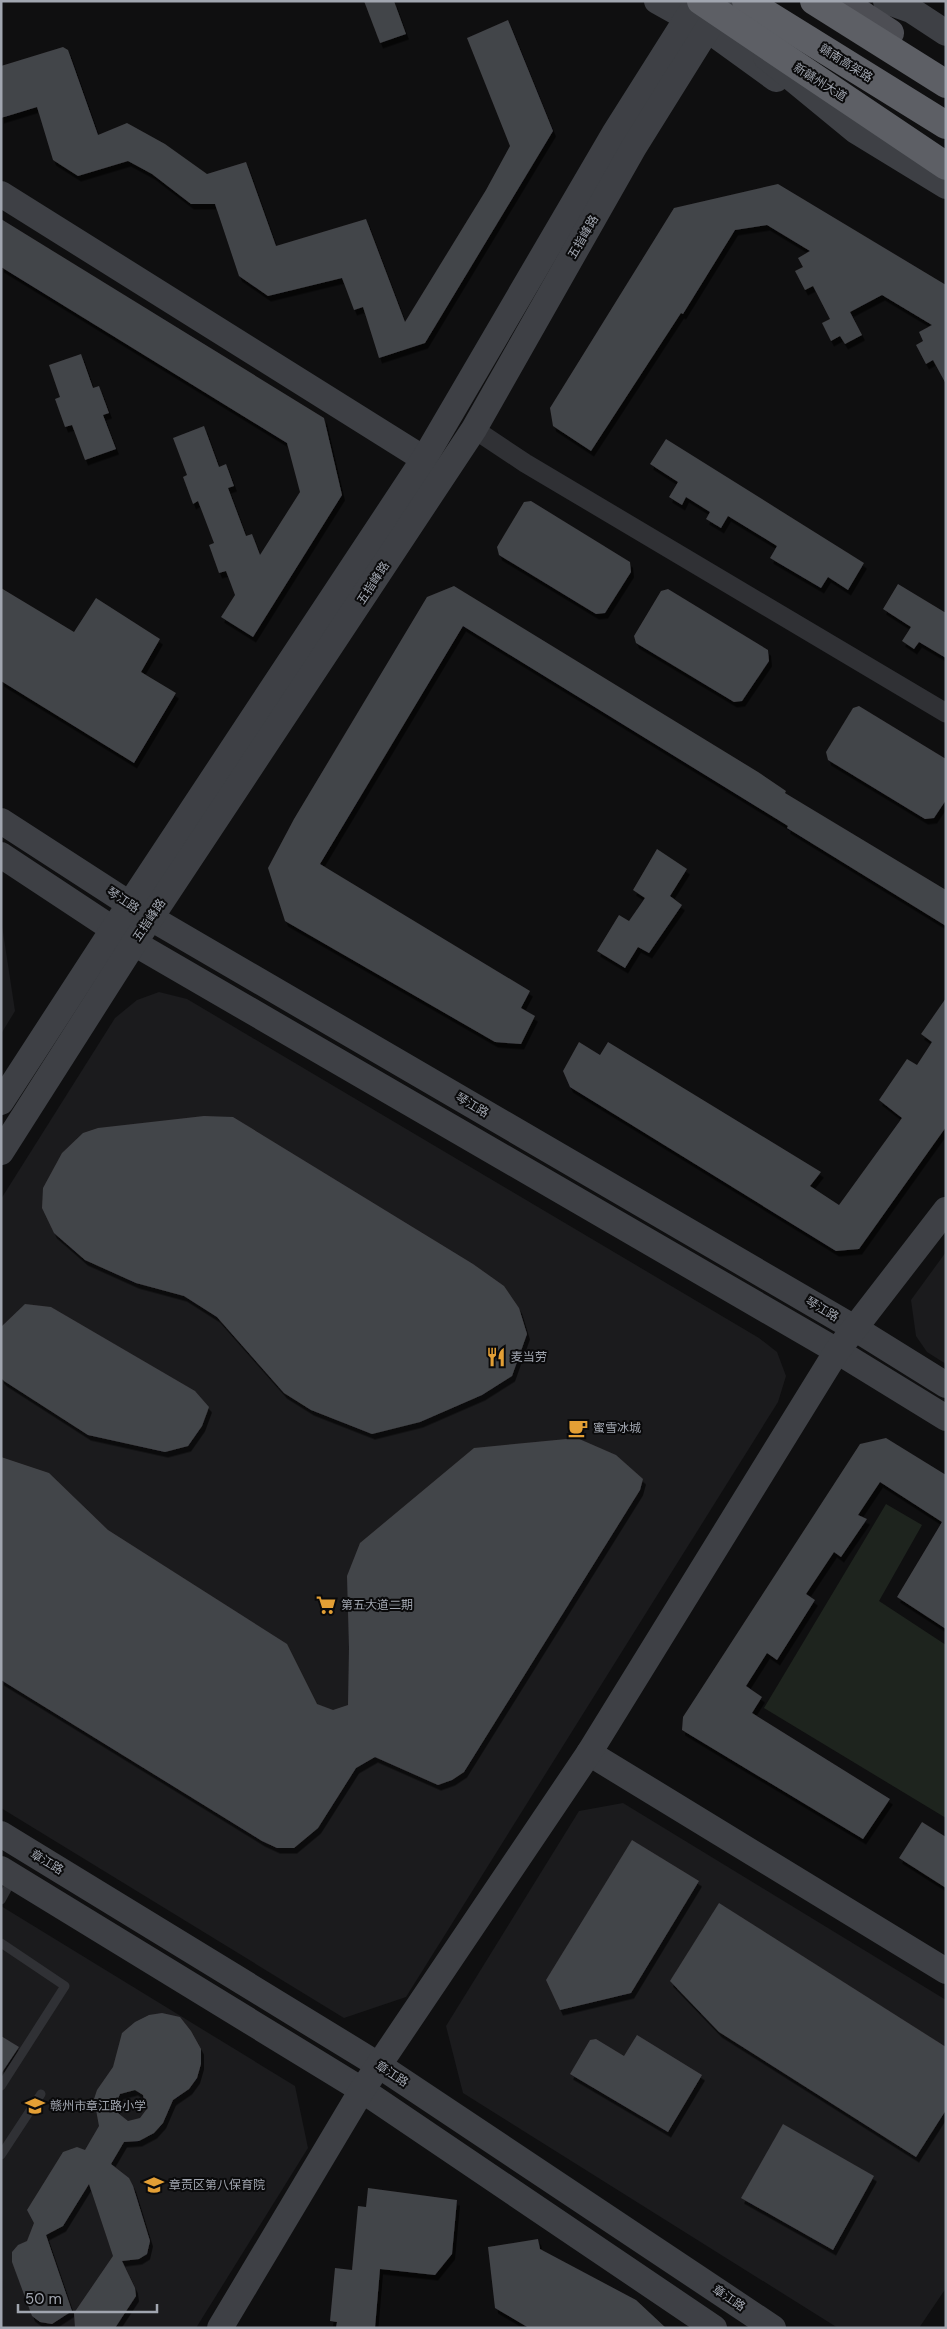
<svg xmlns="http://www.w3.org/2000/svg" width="947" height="2329" viewBox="0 0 947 2329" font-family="'DM Sans','Noto Sans SC',sans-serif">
<defs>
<filter id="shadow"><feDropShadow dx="3" dy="5.5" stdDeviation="0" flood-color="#0009"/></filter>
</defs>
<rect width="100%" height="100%" fill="#0f0f10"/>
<g fill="#1b1b1d">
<polygon points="1,919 15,1011 1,1034"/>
<polygon points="159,992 187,999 759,1338 777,1352 786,1376 778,1402 406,1997 344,2018 1,1808 1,1199 115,1018 137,1000"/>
<polygon points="946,1252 946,1364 927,1352 916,1336 911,1300"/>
<polygon points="623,1803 946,2000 946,2288 919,2328 838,2328 463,2093 446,2026 579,1811"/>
<polygon points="1,1906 295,2086 308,2148 196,2328 1,2328"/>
</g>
<polygon fill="#1e241e" points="886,1504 922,1525 879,1601 946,1645 946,1818 764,1708"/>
<g fill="#434448" fill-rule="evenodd" filter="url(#shadow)">
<polygon points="364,1 394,1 406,34 380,43"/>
<polygon points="508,20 553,131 425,343 379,358 363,307 354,310 342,278 268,296 239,276 215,204 191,204 152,174 128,161 78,176 53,160 37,107 1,118 1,66 63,47 68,50 98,135 127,123 165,144 207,174 246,162 276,246 366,219 405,322 486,190 510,146 467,38"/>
<polygon points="778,184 946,285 946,384 933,360 926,364 916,345 923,341 919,332 932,325 882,295 850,312 862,335 845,344 840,336 831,341 822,323 830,319 813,286 805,290 795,271 803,267 798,258 810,251 767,225 735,230 683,314 681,313 591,451 553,426 550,408 674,208"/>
<polygon points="1,219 324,418 342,495 253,637 221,617 235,595 226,571 219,573 209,545 214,543 198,501 193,504 183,477 187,475 173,438 204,426 219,467 226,464 234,486 228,488 246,536 252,534 260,555 300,492 287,443 1,267"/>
<polygon points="81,354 93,388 99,386 109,413 103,415 116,449 85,460 72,425 65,427 55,399 60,397 49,365"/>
<polygon points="666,439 864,563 848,590 828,577 821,588 770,558 777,546 728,516 721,528 706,519 710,512 686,497 682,505 669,497 678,482 650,464"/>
<polygon points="531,501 630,562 631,572 605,613 596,614 499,555 497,547 524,502"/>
<polygon points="898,584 946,613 946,658 919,642 914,649 902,641 911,627 883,609"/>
<polygon points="454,586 758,772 786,791 785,793 946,890 946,926 787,828 788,826 463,626 320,864 530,991 521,1008 535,1016 521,1044 495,1042 285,921 268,868 294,819 427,597"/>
<polygon points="1,588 74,632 96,598 160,639 141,672 176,693 134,763 1,681"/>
<polygon points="668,589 768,650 769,661 742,701 734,702 636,643 634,636 661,591"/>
<polygon points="859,706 946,759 946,800 934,818 925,819 828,760 826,752 853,708"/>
<polygon points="657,849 687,869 670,896 682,905 649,953 638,947 625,968 597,951 619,915 629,921 645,898 633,890"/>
<polygon points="946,998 946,1127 859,1249 836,1251 570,1087 563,1071 579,1042 600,1055 608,1042 821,1172 810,1186 839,1205 902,1118 879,1100 907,1059 917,1065 932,1042 921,1034"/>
<polygon points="204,1116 233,1117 473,1264 504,1286 519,1308 527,1334 512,1376 482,1395 420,1422 372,1434 311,1410 284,1393 217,1317 184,1296 136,1283 85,1260 54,1233 42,1208 43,1188 62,1153 83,1133 98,1128"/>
<polygon points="25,1304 51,1307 195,1391 209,1407 202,1426 188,1446 165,1452 88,1435 4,1381 1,1378 1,1327"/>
<polygon points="577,1438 616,1455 643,1479 640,1490 464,1772 452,1780 438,1785 375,1757 356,1768 318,1828 294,1848 277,1848 262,1841 1,1680 1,1457 49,1473 108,1530 287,1644 317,1704 333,1710 348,1705 349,1648 347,1576 360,1543 474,1448"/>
<polygon points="886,1438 946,1475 946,1629 897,1597 942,1522 880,1482 858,1515 867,1519 841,1557 834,1552 806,1594 815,1600 777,1660 767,1653 746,1686 762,1697 752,1713 890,1799 863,1839 682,1730 683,1717 860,1444"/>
<polygon points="922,1822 946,1837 946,1888 899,1858"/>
<polygon points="632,1840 699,1881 631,1993 560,2010 546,1980"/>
<polygon points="719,1903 946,2047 946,2110 916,2157 719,2032 670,1981"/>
<path d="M 162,2013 L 180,2017 L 191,2031 L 201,2049 L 201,2064 L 197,2078 L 189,2089 L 173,2100 L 163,2123 L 154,2133 L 139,2141 L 124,2142 L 111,2164 L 129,2178 L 133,2186 L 150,2241 L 147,2254 L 139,2259 L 122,2261 L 135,2288 L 136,2296 L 115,2328 L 75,2328 L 74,2313 L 113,2256 L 89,2184 L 63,2226 L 46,2235 L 72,2311 L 52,2324 L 40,2322 L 32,2316 L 12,2262 L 12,2252 L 18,2245 L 27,2241 L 34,2223 L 27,2210 L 63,2152 L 77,2147 L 85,2150 L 99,2126 L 94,2099 L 97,2090 L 113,2067 L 122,2033 L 135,2022 L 149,2015 ZM 135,2090 L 143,2095 L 146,2110 L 140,2118 L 128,2121 L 118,2113 L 116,2103 L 120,2094 Z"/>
<polygon points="637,2035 702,2075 668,2132 570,2074 590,2040 596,2039 624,2056"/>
<polygon points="1,2036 19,2047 1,2074"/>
<polygon points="783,2124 874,2176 833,2250 741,2198"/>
<polygon points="368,2188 457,2200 452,2254 435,2275 380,2269 375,2328 336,2328 337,2322 330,2321 335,2268 352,2270 358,2206 366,2207"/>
<polygon points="538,2239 540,2249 636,2300 666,2328 529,2328 495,2308 488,2247"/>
</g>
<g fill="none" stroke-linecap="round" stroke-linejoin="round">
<g stroke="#303135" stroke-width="9">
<polyline points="1,1900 13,1878"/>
<polyline points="1,1943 65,1986 1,2086"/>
<polyline points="1,2155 41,2094"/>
</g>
<polyline stroke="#303135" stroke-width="19" points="474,429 525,463 946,713"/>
<g stroke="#3e4045" stroke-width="26">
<polyline points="657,1 707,29 776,79"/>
<polyline points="886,1 911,10 946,33"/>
<polyline points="766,57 856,131 946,186"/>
<polyline points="1,194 424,459"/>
<polyline points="1,821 151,918 856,1329 946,1385"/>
<polyline points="1,855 134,943 837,1351 946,1418"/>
<polyline points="1,1102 114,928 424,459 614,134 698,1"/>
<polyline points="1,1152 134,943 474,429 634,147 725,1"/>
<polyline points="589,1753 946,1971"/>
<polyline points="1,1834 380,2066 773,2328"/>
<polyline points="1,1869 362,2090 714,2328"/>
<polyline points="220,2328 362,2090 589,1753 837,1351 946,1210"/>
</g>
<polyline stroke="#4d4e54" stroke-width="28" points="841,1 890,33"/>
<g stroke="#5d5f65" stroke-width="28">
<polyline points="746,1 946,125"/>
<polyline points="814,1 946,84"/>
</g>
<polyline stroke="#5d5f65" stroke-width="28" points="701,1 946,166"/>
</g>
<defs>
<symbol id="restaurant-bare" viewBox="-9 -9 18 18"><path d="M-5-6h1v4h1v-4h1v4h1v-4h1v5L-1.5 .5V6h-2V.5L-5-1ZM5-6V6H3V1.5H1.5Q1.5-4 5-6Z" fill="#e39f35" stroke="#0a0a0b" stroke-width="2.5" paint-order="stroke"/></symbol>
<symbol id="cafe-bare" viewBox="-9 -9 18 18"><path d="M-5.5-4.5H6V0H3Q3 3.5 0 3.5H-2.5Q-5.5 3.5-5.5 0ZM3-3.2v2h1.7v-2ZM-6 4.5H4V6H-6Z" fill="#e39f35" stroke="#0a0a0b" stroke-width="2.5" paint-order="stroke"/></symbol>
<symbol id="supermarket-bare" viewBox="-9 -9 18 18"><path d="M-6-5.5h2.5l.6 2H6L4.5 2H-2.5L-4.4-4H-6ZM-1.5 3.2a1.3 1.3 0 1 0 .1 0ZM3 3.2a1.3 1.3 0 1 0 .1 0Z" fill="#e39f35" stroke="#0a0a0b" stroke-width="2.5" paint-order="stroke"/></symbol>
<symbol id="school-bare" viewBox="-9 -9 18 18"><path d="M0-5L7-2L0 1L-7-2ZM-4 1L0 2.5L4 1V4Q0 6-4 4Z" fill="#e39f35" stroke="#0a0a0b" stroke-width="2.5" paint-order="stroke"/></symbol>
</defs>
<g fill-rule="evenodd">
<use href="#restaurant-bare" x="482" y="1343" width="28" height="28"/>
<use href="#cafe-bare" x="564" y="1414" width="28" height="28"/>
<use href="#supermarket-bare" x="312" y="1591" width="28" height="28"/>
<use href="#school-bare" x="21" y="2092" width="28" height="28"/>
<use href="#school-bare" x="140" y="2171" width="28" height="28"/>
</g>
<g text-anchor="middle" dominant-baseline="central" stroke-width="4" stroke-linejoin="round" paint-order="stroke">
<g font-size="12" fill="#a1a6b0" stroke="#0a0a0b">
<text transform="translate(846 63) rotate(32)">赣南高架路</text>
<text transform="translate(820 82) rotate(32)">新赣州大道</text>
<text transform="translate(583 237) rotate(-60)">五指峰路</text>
<text transform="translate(373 583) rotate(-57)">五指峰路</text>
<text transform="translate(123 900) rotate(33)">琴江路</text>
<text transform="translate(149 920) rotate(-56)">五指峰路</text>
<text transform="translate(472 1105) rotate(30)">琴江路</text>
<text transform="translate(822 1309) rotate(30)">琴江路</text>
<text transform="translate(47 1862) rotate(31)">章江路</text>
<text transform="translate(392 2074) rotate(33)">章江路</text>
<text transform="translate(729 2298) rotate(34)">章江路</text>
</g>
<g font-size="12" fill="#a1a6b0" stroke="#0a0a0b" text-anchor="start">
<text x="511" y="1357">麦当劳</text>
<text x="593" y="1428">蜜雪冰城</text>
<text x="341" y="1605">第五大道二期</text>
<text x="50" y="2106">赣州市章江路小学</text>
<text x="169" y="2185">章贡区第八保育院</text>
</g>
</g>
<rect width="947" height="2329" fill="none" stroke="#a1a6b0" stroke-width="5"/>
<path d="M18 2304v8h139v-8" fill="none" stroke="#a1a6b0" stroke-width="2.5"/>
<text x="25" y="2304" font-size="15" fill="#a1a6b0" stroke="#0a0a0b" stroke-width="4" paint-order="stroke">50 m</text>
</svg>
